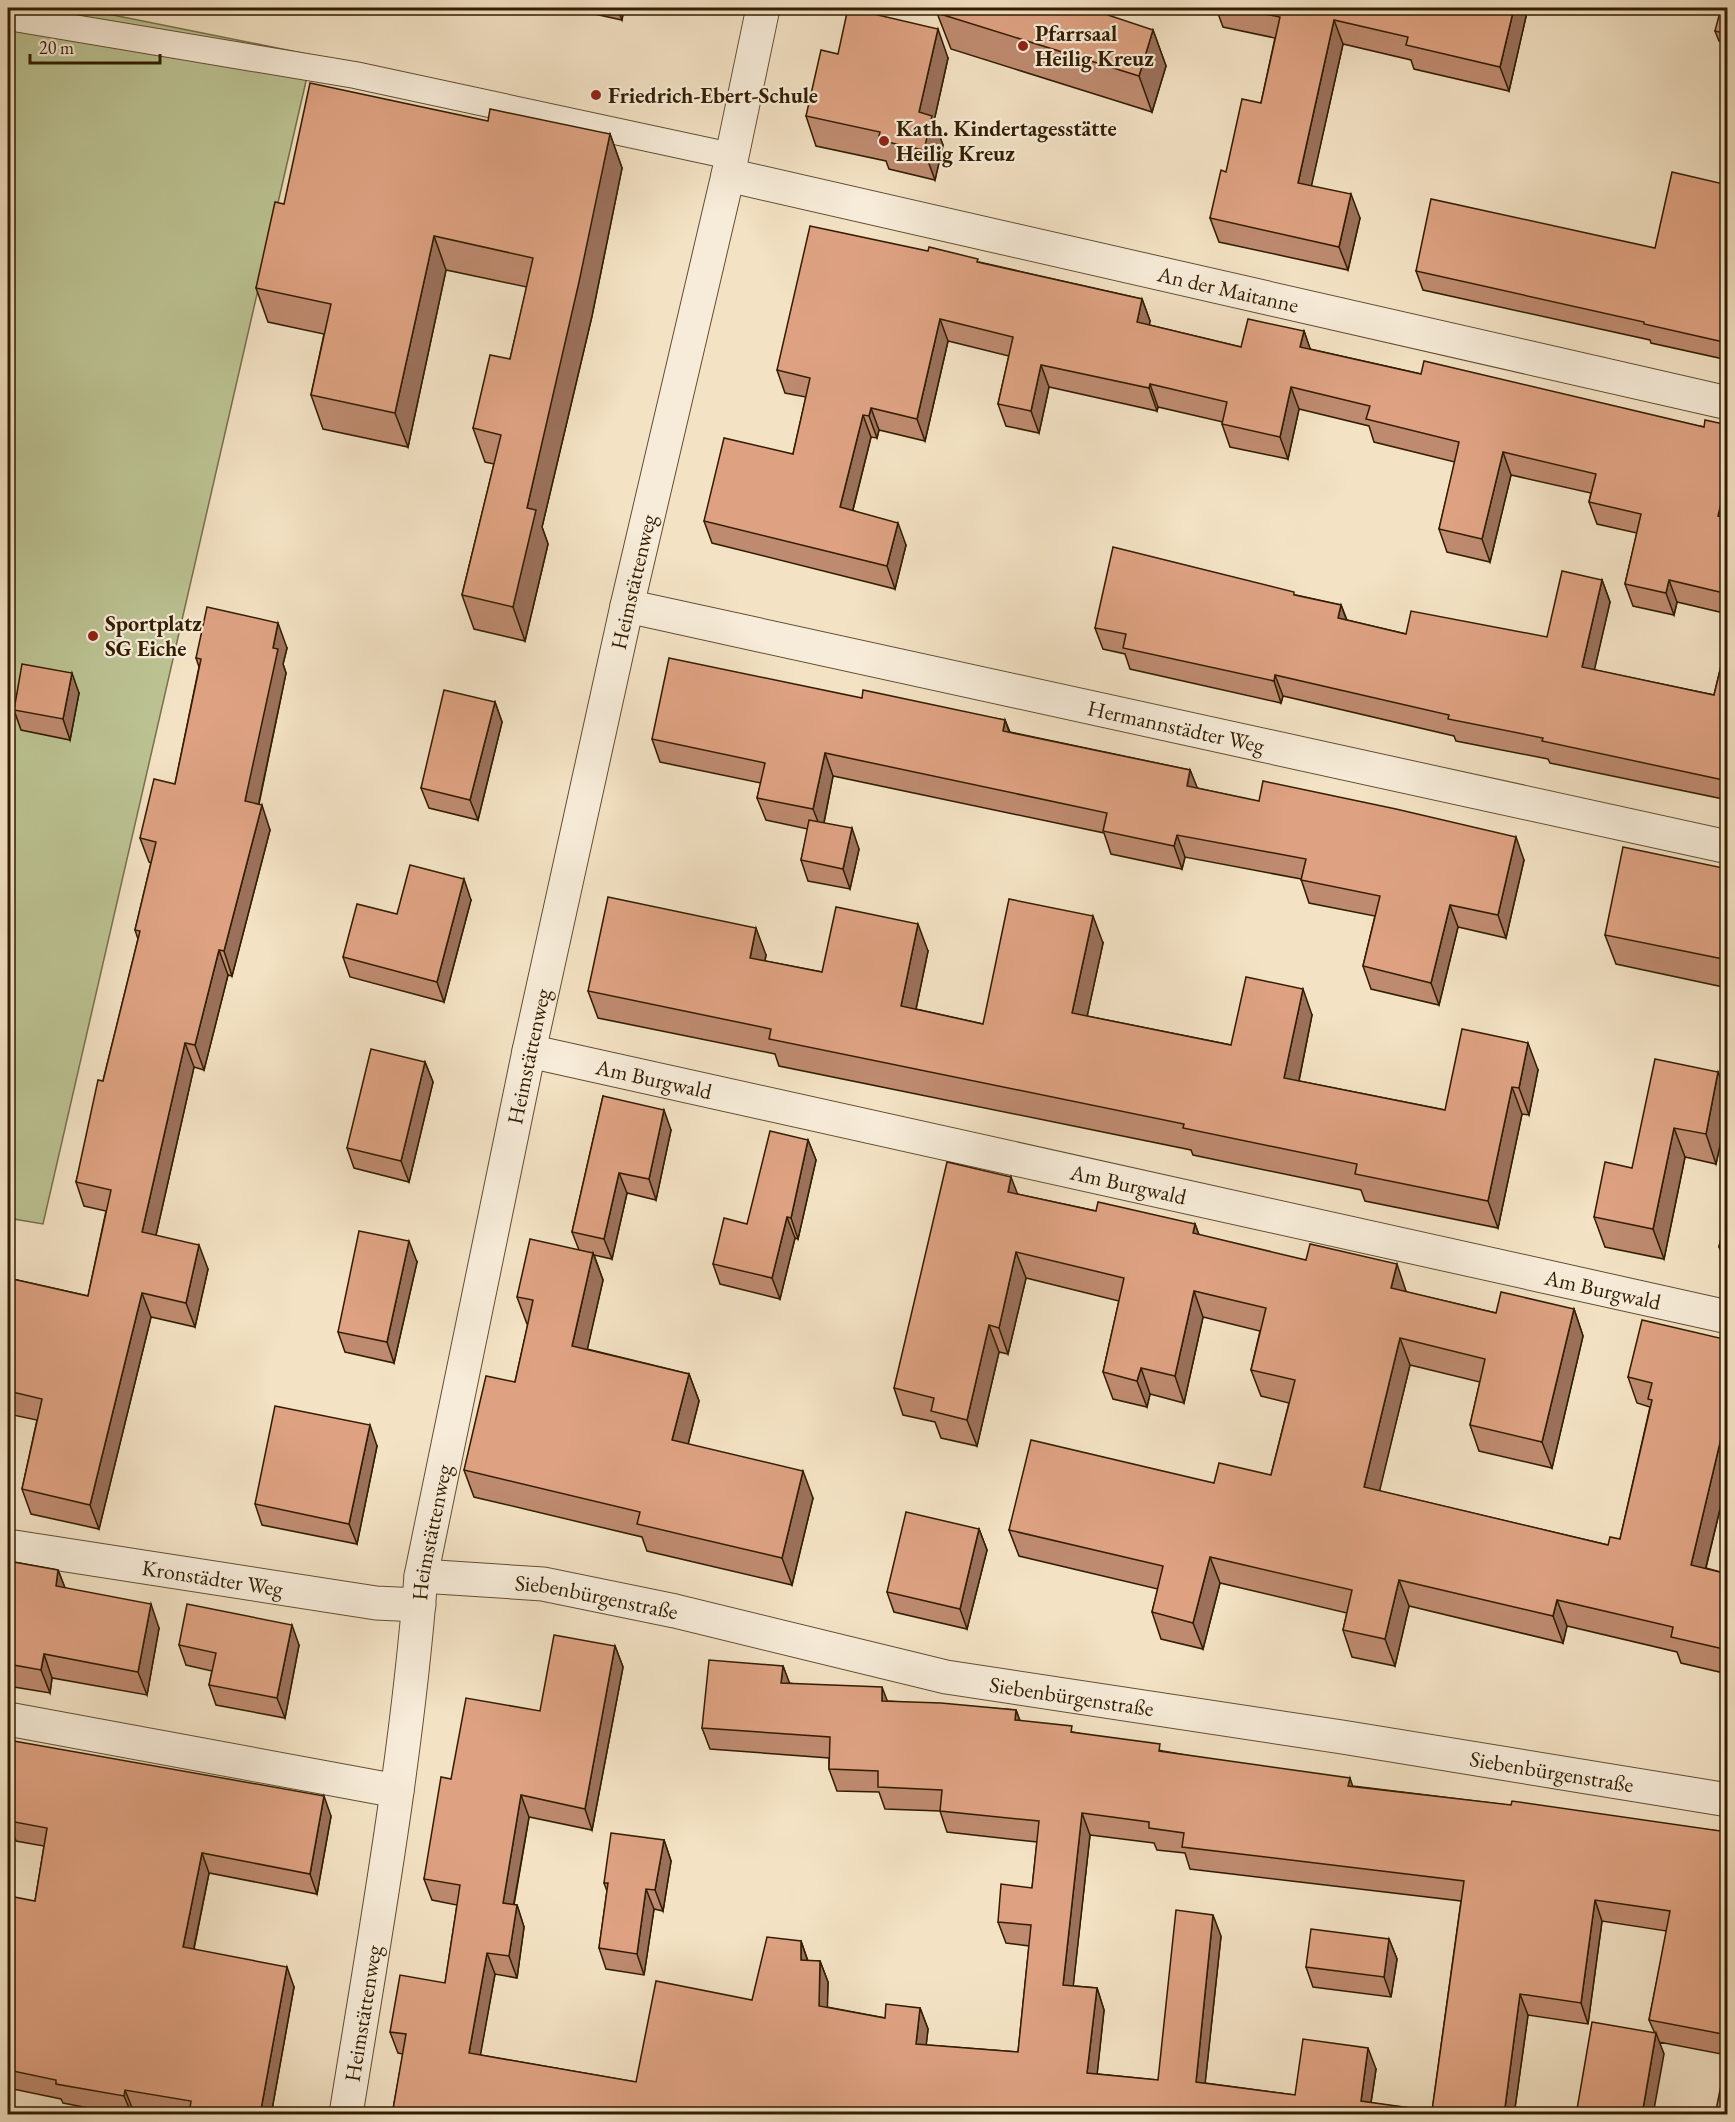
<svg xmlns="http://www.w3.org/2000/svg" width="1735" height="2122" viewBox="0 0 1735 2122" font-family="'EB Garamond',serif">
<rect width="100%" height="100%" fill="#f3e2c4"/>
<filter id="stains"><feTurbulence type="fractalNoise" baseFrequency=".00333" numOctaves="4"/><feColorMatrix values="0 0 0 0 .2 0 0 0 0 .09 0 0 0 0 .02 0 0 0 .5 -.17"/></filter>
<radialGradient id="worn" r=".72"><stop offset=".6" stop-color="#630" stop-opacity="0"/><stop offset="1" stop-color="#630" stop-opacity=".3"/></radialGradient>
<polygon fill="#bcc393" stroke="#77704a" stroke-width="1.5" points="8,8 78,8 312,55 43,1224 8,1218"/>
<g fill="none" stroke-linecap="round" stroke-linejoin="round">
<defs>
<polyline id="lane" points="8,17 355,75 731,156"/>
<g id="street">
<path id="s1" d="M 728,175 L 1728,403"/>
<path id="s2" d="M 627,606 L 1728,847"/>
<path id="s3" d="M 529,1051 L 1728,1317"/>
<path id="s4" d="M 8,1546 L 376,1603 L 419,1605"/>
<path id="s5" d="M 421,1576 L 543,1584 L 675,1611 L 946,1677 L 1342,1737 L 1728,1800"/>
<polyline points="8,1719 397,1791"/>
<path id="s6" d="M 346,2114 C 375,1935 407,1757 421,1576 L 529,1051 L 627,606 L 728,175 L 763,8"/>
</g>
</defs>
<use href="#lane" stroke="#624e31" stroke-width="28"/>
<use href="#street" stroke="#624e31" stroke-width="35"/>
<use href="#lane" stroke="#f7ecd9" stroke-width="26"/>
<use href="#street" stroke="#f7ecd9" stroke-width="33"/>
</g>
<g fill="#bf8b70" stroke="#321d00" stroke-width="1.5" fill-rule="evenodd">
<polygon points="567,8 624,8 622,20"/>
<polygon points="1216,8 1525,8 1527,12 1509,91 1414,69 1411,60 1343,44 1311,186 1360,218 1348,270 1219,242 1210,218 1261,103 1275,38 1223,27"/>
<polygon points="1728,8 1728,43 1719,41 1715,31"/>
<polygon points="937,13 1153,30 1166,66 1152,112 951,49"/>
<polygon points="838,54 948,58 934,121 943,145 935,180 889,169 886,161 816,146 806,116"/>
<polygon points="488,121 610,134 622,168 592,316 542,527 548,544 525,641 474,629 462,595 494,464 485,462 473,428 510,359 527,287 446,270 408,447 323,429 311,395 324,334 268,322 256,288 284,204"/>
<polygon points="1728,185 1728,360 1651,343 1650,340 1423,290 1416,271 1655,248"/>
<polygon points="979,262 1142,299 1150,321 1149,325 1241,347 1304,331 1310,349 1421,374 1704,427 1728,425 1728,614 1677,602 1674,615 1633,606 1625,584 1637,533 1597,524 1589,502 1591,493 1511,475 1490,562 1447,552 1439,529 1455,462 1374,442 1369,426 1299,409 1288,459 1230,447 1222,424 1223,422 1158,407 1157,411 1049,387 1039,433 1006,426 998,404 1009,356 948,341 925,441 879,430 877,438 871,437 853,510 906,545 895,589 712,543 704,521 793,454 806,397 785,393 777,370"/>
<polygon points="1602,580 1610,602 1594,670 1714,695 1728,637 1728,800 1550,763 1548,759 1456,741 1454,736 1283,696 1281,703 1130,669 1125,654 1103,649 1095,628 1296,595 1341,605 1347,620 1406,634 1547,637"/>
<polygon points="287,648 283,664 286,673 259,804 270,830 232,976 228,975 204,1070 194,1067 156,1235 208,1269 195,1327 151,1317 99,1529 31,1514 22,1489 37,1420 8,1414 8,1278 88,1296 106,1211 84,1206 76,1182 103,1081 138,939 135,930 151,863 149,862 140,838 175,784 199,667 196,658"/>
<polygon points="79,693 70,740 21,730 14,710"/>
<polygon points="862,698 1005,720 1010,732 1190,770 1197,788 1524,860 1506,938 1458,927 1439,1005 1371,989 1363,966 1375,916 1309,903 1301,879 1185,857 1182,869 1111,854 1104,833 833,776 824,823 859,849 850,889 808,881 801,860 808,829 766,820 757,798 761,783 660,762 652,739"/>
<polygon points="495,702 502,722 478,820 429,808 421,788"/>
<polygon points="1728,869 1728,988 1616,964 1605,935"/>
<polygon points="471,900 444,1002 350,977 343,957 397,914"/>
<polygon points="1103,943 1087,1016 1231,1045 1312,1015 1299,1081 1445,1110 1538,1070 1529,1115 1522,1114 1498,1228 1365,1201 1361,1190 1193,1155 1191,1150 779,1066 775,1054 598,1018 588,991 766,955 765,961 822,972 928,951 916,1009 983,1024"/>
<polygon points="425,1062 433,1082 409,1182 354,1168 347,1148"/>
<polygon points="1718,1072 1728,1099 1728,1109 1716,1164 1685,1157 1664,1259 1605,1247 1594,1217"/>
<polygon points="603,1096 671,1130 656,1200 627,1193 612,1259 594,1255 603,1280 587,1349 689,1374 699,1401 688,1444 813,1498 792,1585 647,1551 642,1537 474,1497 464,1470 515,1382 528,1324 527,1324 517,1297 579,1250 572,1232"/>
<polygon points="808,1140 816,1160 798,1239 795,1238 780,1299 720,1284 713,1264 747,1224"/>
<polygon points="1017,1194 1096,1211 1195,1224 1199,1235 1406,1291 1406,1292 1496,1313 1574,1309 1583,1336 1552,1468 1479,1451 1470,1425 1480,1382 1410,1365 1379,1491 1608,1545 1620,1539 1650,1407 1637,1403 1628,1377 1728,1340 1728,1476 1706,1568 1728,1574 1728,1674 1681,1663 1677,1652 1567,1626 1563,1643 1409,1606 1395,1666 1352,1657 1343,1630 1347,1613 1220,1583 1203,1649 1161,1639 1152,1612 1158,1589 1019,1556 1009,1530 1214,1483 1271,1475 1289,1403 1261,1396 1251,1370 1260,1331 1203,1317 1184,1403 1150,1394 1147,1407 1113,1399 1103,1372 1119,1301 1026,1278 1008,1354 999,1352 977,1446 941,1438 935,1422 903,1415 894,1388"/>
<polygon points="1728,1208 1728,1270 1719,1247"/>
<polygon points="417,1262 394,1363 345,1352 338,1332"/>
<polygon points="377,1446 357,1544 262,1525 255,1504"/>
<polygon points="979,1529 987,1550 967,1629 894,1612 887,1592"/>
<polygon points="8,1561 58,1570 65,1588 159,1628 147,1695 52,1678 50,1693 8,1686"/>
<polygon points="179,1645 299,1645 285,1718 216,1705 209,1685 212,1671 186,1665"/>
<path d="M 615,1646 L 623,1667 L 592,1830 L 529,1817 L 514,1905 L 517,1905 L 524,1927 L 517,1978 L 495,1974 L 480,2055 L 636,2082 L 752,2000 L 801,1941 L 808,1961 L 820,1961 L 828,1982 L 827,2007 L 885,2018 L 920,2008 L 928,2029 L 926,2045 L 1018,2052 L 1029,1946 L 1006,1943 L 998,1922 L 1032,1888 L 1037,1842 L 947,1832 L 940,1811 L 885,1809 L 879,1792 L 837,1791 L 829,1769 L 829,1758 L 710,1749 L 702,1728 L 783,1666 L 789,1683 L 887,1701 L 1016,1710 L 1020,1721 L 1163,1751 L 1353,1786 L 1727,1832 L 1728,1828 L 1728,2115 L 1727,2055 L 1659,2042 L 1664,2054 L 1649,2020 L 1667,1931 L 1602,1921 L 1588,2024 L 1528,2015 L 1514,2115 L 392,2115 L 403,2054 L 398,2053 L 390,2032 L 445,1983 L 457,1905 L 432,1900 L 424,1879 L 451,1779 L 540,1711 ZM 1090,1835 L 1154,1843 L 1157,1850 L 1185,1853 L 1190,1869 L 1461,1901 L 1432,2111 L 1371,2103 L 1376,2069 L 1295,2095 L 1205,2083 L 1221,1936 L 1158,2080 L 1097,2074 L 1104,2010 L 1097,1988 L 1073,1986 Z"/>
<polygon points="8,1740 331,1816 317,1894 209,1873 194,1949 294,1987 271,2115 161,2115 133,2110 132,2115 124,2115 63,2103 61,2099 8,2088 8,1906 35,1901 44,1846 16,1841 12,1831 8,1830"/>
<polygon points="664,1840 671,1861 663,1911 654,1909 644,1975 606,1969 599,1948 607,1891 604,1883"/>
<polygon points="1389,1939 1397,1959 1391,1997 1313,1987 1306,1967"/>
</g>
<g fill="#9b715b" stroke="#321d00" stroke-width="1.5">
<polygon points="617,8 624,8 622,20"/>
<polygon points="1514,8 1525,8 1527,12 1509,91 1500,67"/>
<polygon points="1334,20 1343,44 1307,206 1298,183"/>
<polygon points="938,29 948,58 934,121 943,145 935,180 924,150 919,112"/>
<polygon points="1153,30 1166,66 1152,112 1139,76"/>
<polygon points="610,134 622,168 592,316 542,527 548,544 525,641 513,607 527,508"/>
<polygon points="1351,194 1360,218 1348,270 1339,247"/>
<polygon points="434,236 446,270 408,447 395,413"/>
<polygon points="1142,299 1150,321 1145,345 1137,322"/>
<polygon points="940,319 948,341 925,441 917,419"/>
<polygon points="1304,331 1312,354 1300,347"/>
<polygon points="1041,365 1049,387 1039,433 1031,411"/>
<polygon points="1150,384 1158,407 1157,411 1149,388"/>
<polygon points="1291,387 1299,409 1288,459 1280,437"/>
<polygon points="871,408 879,430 877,438 869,416"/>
<polygon points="863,415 871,437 848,529 840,507"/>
<polygon points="1503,452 1511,475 1490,562 1482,539"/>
<polygon points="1728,475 1728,532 1718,516"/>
<polygon points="898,523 906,545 895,589 887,566"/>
<polygon points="1602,580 1610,602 1590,689 1582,667"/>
<polygon points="1669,580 1677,602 1674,615 1666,593"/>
<polygon points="1341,605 1349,627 1338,618"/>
<polygon points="278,623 287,648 283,664 286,673 254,826 245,801 273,648"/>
<polygon points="72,673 79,693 70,740 63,719"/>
<polygon points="1275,675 1283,696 1281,703 1274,681"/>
<polygon points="495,702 502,722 478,820 470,800"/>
<polygon points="1005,720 1013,743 1003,731"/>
<polygon points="825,753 833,776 822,832 813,809"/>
<polygon points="1190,770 1199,792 1187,786"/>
<polygon points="262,805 270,830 232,976 224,951"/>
<polygon points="852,828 859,849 850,889 843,869"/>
<polygon points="1177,835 1185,857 1182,869 1174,846"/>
<polygon points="1516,837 1524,860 1506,938 1498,915"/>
<polygon points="464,879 471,900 444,1002 437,982"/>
<polygon points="1450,905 1458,927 1439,1005 1431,983"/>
<polygon points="1093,916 1103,943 1082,1040 1072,1013"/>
<polygon points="918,924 928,951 911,1033 901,1006"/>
<polygon points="756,928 766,955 760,985 750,958"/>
<polygon points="219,950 228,975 204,1070 195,1045"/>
<polygon points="1303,989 1312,1015 1294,1105 1284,1078"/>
<polygon points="185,1043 194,1067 151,1257 142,1232"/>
<polygon points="1528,1043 1538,1070 1529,1115 1519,1088"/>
<polygon points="425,1062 433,1082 409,1182 401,1161"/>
<polygon points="1718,1072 1728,1099 1728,1109 1716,1164 1706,1134"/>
<polygon points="1512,1087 1522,1114 1498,1228 1488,1201"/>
<polygon points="664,1110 671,1130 656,1200 649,1179"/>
<polygon points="1674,1128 1685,1157 1664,1259 1653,1229"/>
<polygon points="808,1140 816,1160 798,1239 791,1218"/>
<polygon points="619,1173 627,1193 612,1259 604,1239"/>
<polygon points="1011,1177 1021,1203 1008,1192"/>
<polygon points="787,1217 795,1238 780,1299 772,1278"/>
<polygon points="1195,1224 1205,1251 1193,1233"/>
<polygon points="409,1241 417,1262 394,1363 387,1342"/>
<polygon points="199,1245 208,1269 195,1327 186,1303"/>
<polygon points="1016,1252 1026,1278 1008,1354 999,1328"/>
<polygon points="593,1253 603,1280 582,1373 572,1346"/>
<polygon points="1397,1264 1406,1291 1401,1315 1391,1288"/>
<polygon points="1194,1291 1203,1317 1184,1403 1175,1376"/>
<polygon points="142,1293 151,1317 99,1529 90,1505"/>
<polygon points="1574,1309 1583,1336 1552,1468 1542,1442"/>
<polygon points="989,1325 999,1352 977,1446 967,1420"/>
<polygon points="1400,1338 1410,1365 1374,1514 1364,1487"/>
<polygon points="1141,1368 1150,1394 1147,1407 1137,1381"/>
<polygon points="689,1374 699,1401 682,1468 672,1440"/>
<polygon points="1728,1409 1728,1476 1700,1591 1691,1565"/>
<polygon points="370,1425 377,1446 357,1544 349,1524"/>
<polygon points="803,1471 813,1498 792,1585 782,1558"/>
<polygon points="979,1529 987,1550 967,1629 960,1609"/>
<polygon points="1210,1557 1220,1583 1203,1649 1193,1623"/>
<polygon points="58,1570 67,1593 56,1586"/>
<polygon points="1399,1580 1409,1606 1395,1666 1385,1639"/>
<polygon points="1557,1600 1567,1626 1563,1643 1553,1616"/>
<polygon points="151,1604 159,1628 147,1695 138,1672"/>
<polygon points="292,1625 299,1645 285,1718 277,1698"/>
<polygon points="615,1646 623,1667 592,1830 585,1809"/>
<polygon points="44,1654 52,1678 50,1693 41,1670"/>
<polygon points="783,1666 791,1687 781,1683"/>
<polygon points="882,1687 890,1708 882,1701"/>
<polygon points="1016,1710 1024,1732 1015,1720"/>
<polygon points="1350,1778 1357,1799 1348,1786"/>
<polygon points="521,1795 529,1817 510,1925 503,1903"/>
<polygon points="324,1796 331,1816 317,1894 310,1874"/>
<polygon points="1082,1813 1090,1835 1071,2006 1063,1985"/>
<polygon points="664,1840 671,1861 663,1911 655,1890"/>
<polygon points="202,1853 209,1873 190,1967 183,1947"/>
<polygon points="646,1889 654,1909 644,1975 637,1954"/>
<polygon points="1595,1900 1602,1921 1588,2024 1581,2003"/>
<polygon points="517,1905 524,1927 517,1978 509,1956"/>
<polygon points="1213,1915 1221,1936 1203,2103 1196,2082"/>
<polygon points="1389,1939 1397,1959 1391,1997 1384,1977"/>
<polygon points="801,1941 808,1962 801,1960"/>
<polygon points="487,1953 495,1974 477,2074 469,2053"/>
<polygon points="820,1961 828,1982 827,2027 819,2006"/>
<polygon points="287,1967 294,1987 271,2115 260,2115"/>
<polygon points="1097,1988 1104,2010 1095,2094 1087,2073"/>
<polygon points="1520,1994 1528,2015 1514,2115 1504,2115"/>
<polygon points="920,2008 928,2029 924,2065 916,2044"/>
<polygon points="1656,2033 1664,2054 1653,2115 1642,2115"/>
<polygon points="1368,2048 1376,2069 1369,2115 1361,2101"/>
<polygon points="125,2090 133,2110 132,2115 124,2096"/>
</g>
<g fill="#dea282" stroke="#321d00" stroke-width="1.5" fill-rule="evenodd">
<polygon points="848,8 938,29 919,112 932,116 924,150 878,140 880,132 806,116 821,50 838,54"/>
<polygon points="939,8 1087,8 1153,30 1139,76 937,13"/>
<polygon points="1235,8 1514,8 1500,67 1406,45 1408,37 1334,20 1298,183 1351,194 1339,247 1210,218 1221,170 1226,172 1242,99 1261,103 1280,17"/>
<polygon points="1721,8 1728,8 1728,34 1715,31"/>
<polygon points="310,83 488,121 490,109 610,134 579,282 527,508 536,510 513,607 462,595 501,435 473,428 490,355 510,359 533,258 434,236 395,413 311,395 331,304 256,288 275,202 284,204"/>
<polygon points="1672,172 1728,185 1728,343 1644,324 1644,322 1416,271 1431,199 1655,248"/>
<polygon points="810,226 928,251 929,247 978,259 977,262 1142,299 1137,322 1241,347 1248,319 1304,331 1300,347 1421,374 1424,361 1704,427 1705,420 1728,425 1728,475 1718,516 1728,519 1728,594 1669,580 1666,593 1625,584 1641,514 1589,502 1596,474 1503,452 1482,539 1439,529 1459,442 1366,419 1370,406 1291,387 1280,437 1222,424 1227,402 1150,384 1149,388 1041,365 1031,411 998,404 1013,337 940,319 917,419 871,408 869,416 863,415 840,507 898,523 887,566 704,521 724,438 793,454 810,378 777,370"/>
<polygon points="1113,547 1294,592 1294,595 1341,605 1338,618 1406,634 1411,611 1547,637 1562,571 1602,580 1582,667 1714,695 1728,637 1728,781 1542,741 1543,738 1448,719 1449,715 1275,675 1274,681 1123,648 1126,634 1095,628"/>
<polygon points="207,607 278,623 273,648 278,649 245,801 262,805 224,951 219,950 195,1045 185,1043 142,1232 199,1245 186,1303 142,1293 90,1505 22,1489 42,1399 8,1391 8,1278 88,1296 111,1190 76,1182 98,1080 103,1081 140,931 135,930 156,842 140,838 154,779 175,784 201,659 196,658"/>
<polygon points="669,658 862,698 863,690 1005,720 1003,731 1190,770 1187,786 1259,801 1263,781 1396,809 1516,837 1498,915 1450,905 1431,983 1363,966 1380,896 1301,880 1306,859 1177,835 1174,846 1103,831 1107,813 825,753 813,809 757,798 765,763 652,739"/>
<polygon points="22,664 72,673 63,719 14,710"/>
<polygon points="444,690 495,702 470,800 421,788"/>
<polygon points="809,820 852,828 843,869 801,860"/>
<polygon points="1623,847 1728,869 1728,960 1605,935"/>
<polygon points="410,865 464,879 437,982 343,957 357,904 397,914"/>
<polygon points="608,897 756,928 750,958 822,972 836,907 918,924 901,1006 983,1024 1009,899 1093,916 1072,1013 1231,1045 1246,977 1303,989 1284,1078 1445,1110 1462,1029 1528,1043 1519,1088 1512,1087 1488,1201 1355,1174 1357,1164 1183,1128 1184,1124 769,1039 771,1029 588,991"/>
<polygon points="371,1049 425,1062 401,1161 347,1148"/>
<polygon points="1655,1059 1718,1072 1706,1134 1674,1128 1653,1229 1594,1217 1605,1162 1632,1168"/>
<polygon points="603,1096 664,1110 649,1179 619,1173 604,1239 572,1232"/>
<polygon points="770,1131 808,1140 791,1218 787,1217 772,1278 713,1264 724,1218 747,1224"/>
<polygon points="947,1162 1011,1177 1008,1192 1096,1211 1098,1202 1195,1224 1193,1233 1306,1260 1310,1244 1397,1264 1391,1288 1496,1313 1501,1292 1574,1309 1542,1442 1470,1425 1485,1359 1400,1338 1364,1487 1608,1545 1610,1537 1620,1539 1652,1400 1648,1399 1652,1383 1628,1377 1642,1320 1728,1340 1728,1409 1691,1565 1728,1574 1728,1650 1671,1637 1673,1627 1557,1600 1553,1616 1399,1580 1385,1639 1343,1630 1352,1590 1210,1557 1193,1623 1152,1612 1163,1566 1009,1530 1031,1440 1214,1483 1219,1463 1271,1475 1295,1380 1251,1370 1266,1308 1194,1291 1175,1376 1141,1368 1137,1381 1103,1372 1124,1278 1016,1252 999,1328 989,1325 967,1420 931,1411 934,1398 894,1388"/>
<polygon points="1728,1208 1728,1249 1719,1247"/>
<polygon points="359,1231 409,1241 387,1342 338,1332"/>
<polygon points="530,1239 593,1253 572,1346 689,1374 672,1440 803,1471 782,1558 637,1524 640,1512 464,1470 486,1376 515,1382 533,1300 517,1297"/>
<polygon points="275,1406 370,1425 349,1524 255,1504"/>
<polygon points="906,1512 979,1529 960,1609 887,1592"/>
<polygon points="8,1561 58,1570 56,1586 151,1604 138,1672 44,1654 41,1670 8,1664"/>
<polygon points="187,1604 292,1625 277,1698 209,1685 216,1653 179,1645"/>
<path d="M 554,1635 L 615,1646 L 585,1809 L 521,1795 L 503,1903 L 517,1905 L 509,1956 L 487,1953 L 469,2053 L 636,2082 L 656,1981 L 752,2000 L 767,1937 L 801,1941 L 801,1960 L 820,1961 L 819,2006 L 885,2018 L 886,2004 L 920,2008 L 916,2044 L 1018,2052 L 1031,1925 L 998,1922 L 1001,1884 L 1032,1888 L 1039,1821 L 940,1811 L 942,1790 L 878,1787 L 878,1771 L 829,1769 L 830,1737 L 702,1728 L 709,1660 L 783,1666 L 781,1683 L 882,1687 L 882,1701 L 941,1703 L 1016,1710 L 1015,1720 L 1072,1726 L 1071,1732 L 1160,1744 L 1159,1751 L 1350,1778 L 1348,1786 L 1511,1805 L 1512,1801 L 1727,1832 L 1728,1828 L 1728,2035 L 1649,2020 L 1670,1911 L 1595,1900 L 1581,2003 L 1520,1994 L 1504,2115 L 392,2115 L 406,2034 L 390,2032 L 400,1975 L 445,1983 L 460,1885 L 424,1879 L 441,1777 L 451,1779 L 466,1698 L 540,1711 ZM 1082,1813 L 1149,1822 L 1149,1828 L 1184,1833 L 1182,1847 L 1464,1881 L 1432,2111 L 1361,2101 L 1368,2048 L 1303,2039 L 1295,2095 L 1196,2082 L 1213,1915 L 1176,1910 L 1158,2080 L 1087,2073 L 1097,1988 L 1063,1985 Z"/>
<polygon points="8,1740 324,1796 310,1874 202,1853 183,1947 287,1967 260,2115 221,2115 190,2108 191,2101 125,2090 124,2096 56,2084 56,2080 8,2070 8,1906 9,1896 35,1901 47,1828 9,1821 10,1812 8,1811"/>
<polygon points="611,1833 664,1840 655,1890 646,1889 637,1954 599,1948 608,1883 604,1883"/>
<polygon points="1311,1929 1389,1939 1384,1977 1306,1967"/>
<polygon points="1592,2022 1656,2033 1642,2115 1576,2115"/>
<polygon points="1728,2051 1728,2115 1715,2115"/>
</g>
<g fill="#8f2418" stroke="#f7ecd9" stroke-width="2">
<circle cx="1023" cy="46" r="6"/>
<circle cx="596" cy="95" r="6"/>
<circle cx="884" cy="141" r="6"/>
<circle cx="93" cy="636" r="6"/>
</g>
<g text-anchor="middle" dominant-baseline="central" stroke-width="4.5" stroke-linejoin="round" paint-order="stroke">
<g font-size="22" font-weight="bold" fill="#321d00" stroke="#f7ecd9" text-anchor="start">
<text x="1035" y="33">Pfarrsaal<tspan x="1035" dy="25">Heilig Kreuz</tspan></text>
<text x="608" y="95">Friedrich-Ebert-Schule</text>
<text x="896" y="128">Kath. Kindertagesstätte<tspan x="896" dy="25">Heilig Kreuz</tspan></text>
<text x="105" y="623">Sportplatz<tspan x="105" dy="25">SG Eiche</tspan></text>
</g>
<g font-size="22" fill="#321d00" stroke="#f7ecd9">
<text stroke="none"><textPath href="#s1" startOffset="513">An der Maitanne</textPath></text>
<text stroke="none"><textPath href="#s6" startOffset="1560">Heimstättenweg</textPath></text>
<text stroke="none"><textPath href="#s2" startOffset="562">Hermannstädter Weg</textPath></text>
<text stroke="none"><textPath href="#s6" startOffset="1074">Heimstättenweg</textPath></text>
<text stroke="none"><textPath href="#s3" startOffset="128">Am Burgwald</textPath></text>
<text stroke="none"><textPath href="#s3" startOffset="614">Am Burgwald</textPath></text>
<text stroke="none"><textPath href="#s3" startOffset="1100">Am Burgwald</textPath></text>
<text stroke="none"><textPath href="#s6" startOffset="588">Heimstättenweg</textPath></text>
<text stroke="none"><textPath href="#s4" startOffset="207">Kronstädter Weg</textPath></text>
<text stroke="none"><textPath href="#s5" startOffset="177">Siebenbürgenstraße</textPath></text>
<text stroke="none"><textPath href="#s5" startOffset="663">Siebenbürgenstraße</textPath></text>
<text stroke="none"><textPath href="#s5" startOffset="1149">Siebenbürgenstraße</textPath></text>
<text stroke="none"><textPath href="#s6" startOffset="102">Heimstättenweg</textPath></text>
</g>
</g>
<rect width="1735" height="2122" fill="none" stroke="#f3e2c4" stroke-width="30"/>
<rect x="9" y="9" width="1717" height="2104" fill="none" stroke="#321d00" stroke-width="3"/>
<rect x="15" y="15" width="1705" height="2092" fill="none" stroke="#321d00" stroke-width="1.5"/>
<path d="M30 54v9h130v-9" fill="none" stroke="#321d00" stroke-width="3"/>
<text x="39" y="54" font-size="18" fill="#321d00" stroke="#f7ecd9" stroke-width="4.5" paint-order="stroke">20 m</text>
<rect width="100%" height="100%" filter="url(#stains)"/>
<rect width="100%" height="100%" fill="url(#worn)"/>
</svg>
